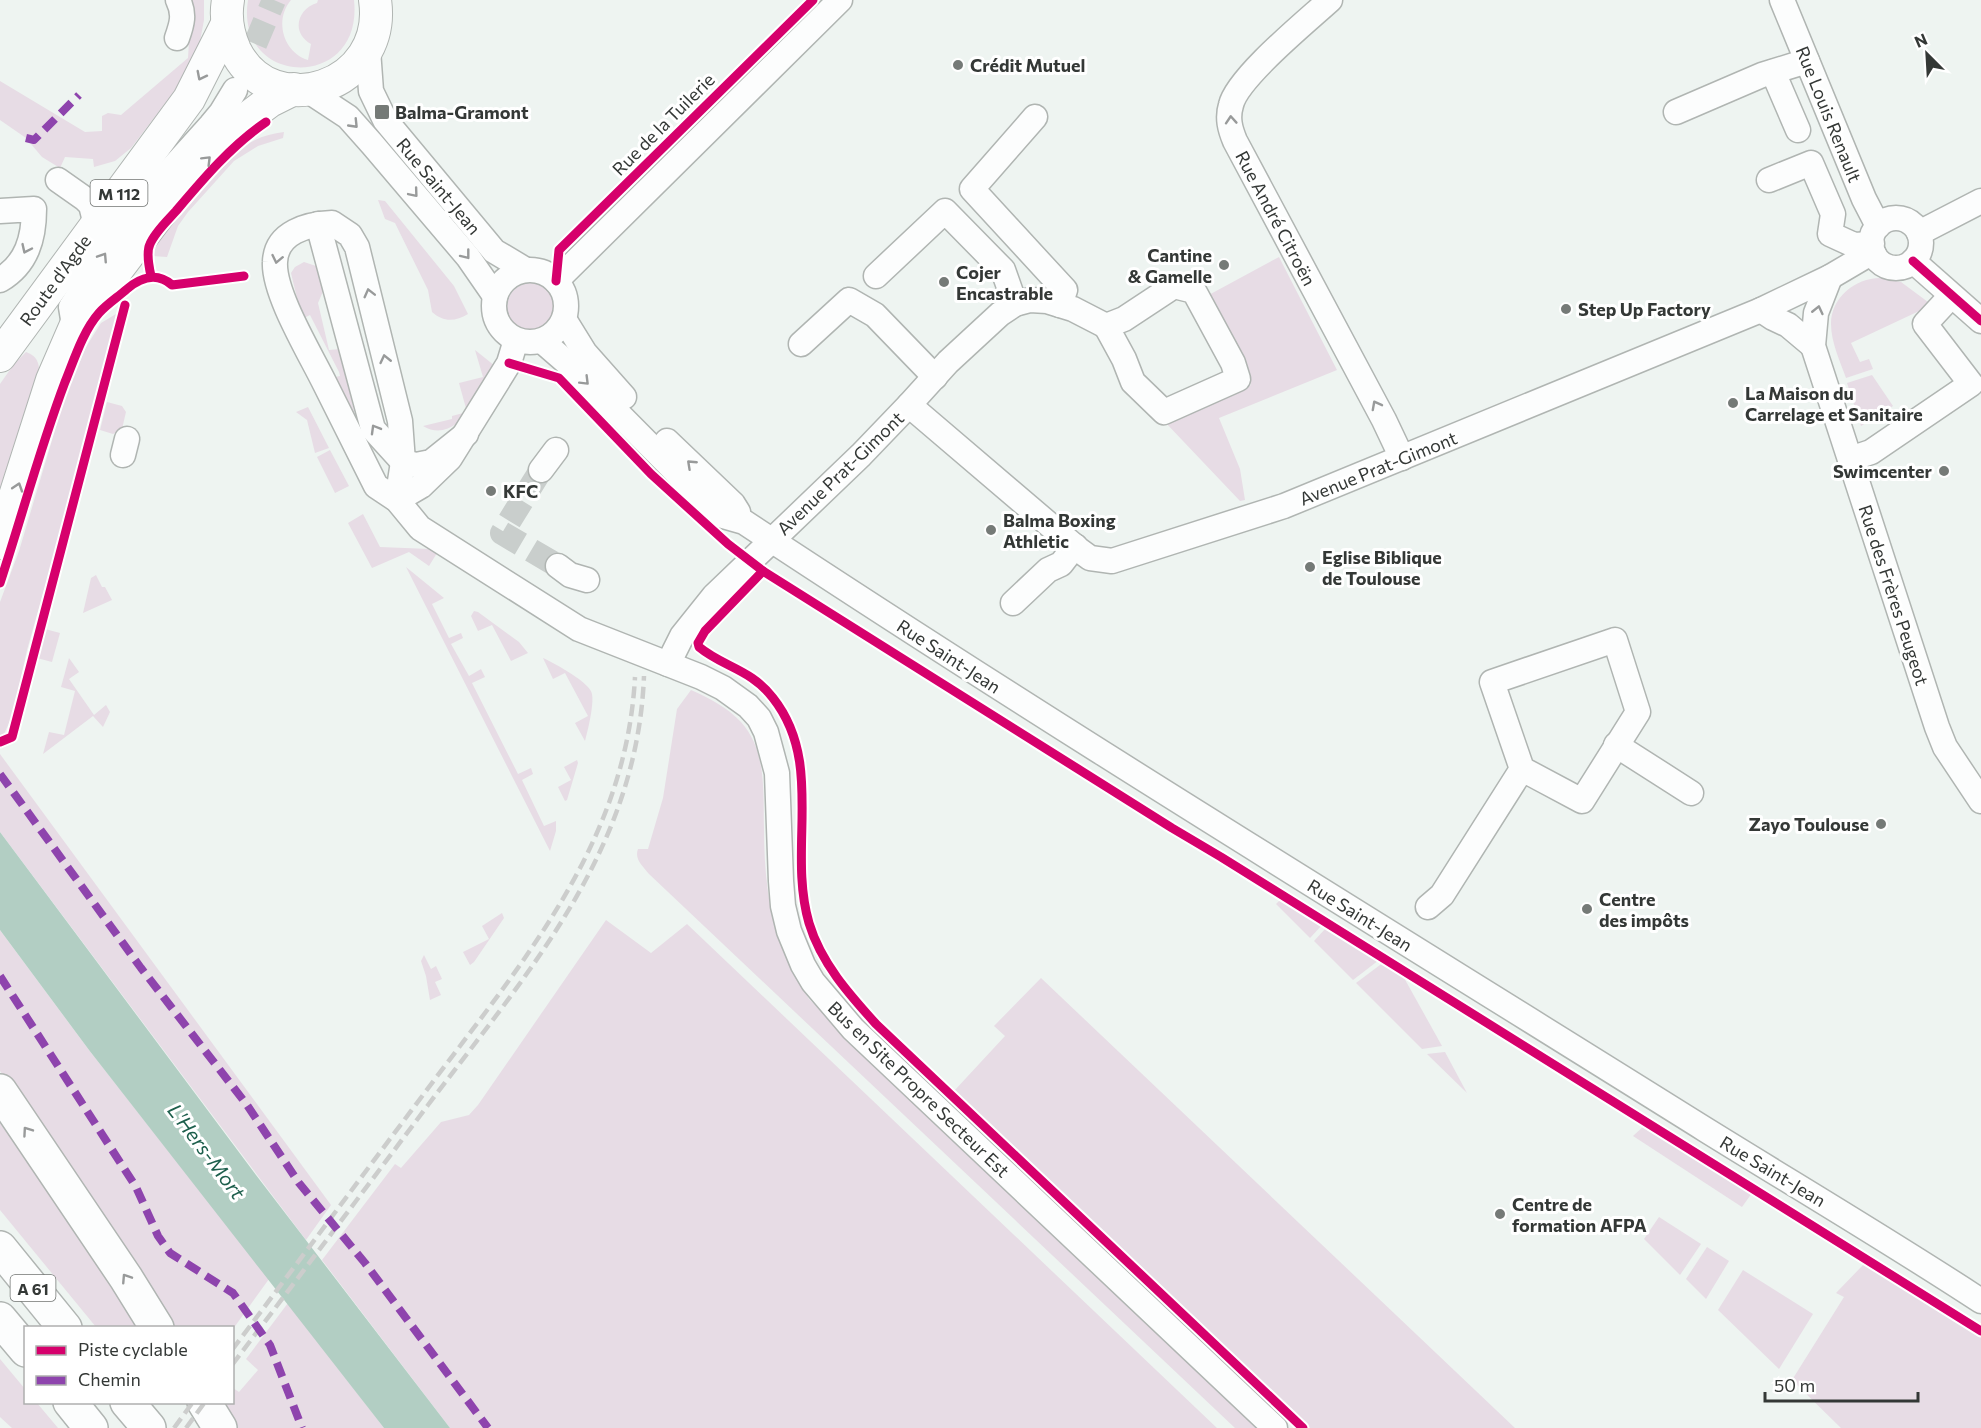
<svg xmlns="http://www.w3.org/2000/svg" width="1981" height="1428" viewBox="0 0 1981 1428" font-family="Commissioner,sans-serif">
<rect width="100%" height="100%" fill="#eef4f1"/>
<g fill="#e7dce5">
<polygon points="187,0 204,0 204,20 198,52 177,88 131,148 115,161 94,167 93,159 65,157 60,168 42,157 26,138 0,120 0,81 85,132 102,131 102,116 108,113 121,115 188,58 191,8"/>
<path d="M 248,0 L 291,0 C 274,20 283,52 308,60 L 311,44 C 291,33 297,9 317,3 L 318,0 L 354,0 C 364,92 234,88 248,0 Z"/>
<path d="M 284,132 L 283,138 L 258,146 L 234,161 L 188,212 L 178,226 L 167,257 L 152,256 C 155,231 223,161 245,146 C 257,137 270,134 284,132 Z"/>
<path d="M 378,200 L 385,201 L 454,286 L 468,314 C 455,322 443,322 432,312 L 428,290 L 395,223 L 385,219 Z"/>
<polygon points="1279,257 1337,370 1219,418 1240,469 1245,500 1240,501 1164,421 1251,385 1205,297"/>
<polygon points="304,262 316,266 319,271 324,289 318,303 329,350 340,349 356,420 331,378 340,376 339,372 310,315 302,319 291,273 295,267"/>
<path d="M 1880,278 L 1901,282 L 1932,305 L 1851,343 L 1860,362 L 1869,359 L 1873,369 L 1846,378 C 1840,361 1831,342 1831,324 C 1831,298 1855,278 1880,278 Z"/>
<circle cx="531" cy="307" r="24"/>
<polygon points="116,314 119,316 117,331 27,650 13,714 4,734 0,737 0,602 19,551 64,400 86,347 101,323"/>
<path d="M 475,350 L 495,366 C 485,390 457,447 423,426 L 452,419 L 452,416 L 467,412 L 459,383 L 483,377 Z"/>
<path d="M 26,352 C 34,355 38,359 39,368 L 0,488 L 0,384 L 14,364 Z"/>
<polygon points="1872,375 1893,406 1861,426 1847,383"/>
<polygon points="107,402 122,406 126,412 122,429 113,434 100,430"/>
<polygon points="308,407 329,448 315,453 307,420 296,412"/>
<polygon points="330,450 349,486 335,493 317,457"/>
<polygon points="363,514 380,547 430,549 437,553 429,566 409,552 372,568 348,523"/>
<polygon points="406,567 444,598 432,604 449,638 461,633 463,638 451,644 469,676 481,669 485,677 472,683 518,774 531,768 533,774 522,780 544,826 556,821 556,831 550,851"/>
<polygon points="96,575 102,587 105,587 112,600 83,613 91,578"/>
<polygon points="474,611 478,612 519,642 528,653 511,661 492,625 478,631 471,616"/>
<polygon points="45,629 60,633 52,662 37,658"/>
<polygon points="69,658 79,672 69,679 94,715 106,705 110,712 103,727 93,716 43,754 49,732 64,735 75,691 61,687"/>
<path d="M 543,658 C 554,663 591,683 592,694 C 594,705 588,730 585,741 L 575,723 L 588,716 L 565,673 L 553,679 Z"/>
<path d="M 691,690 C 709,698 727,707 741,722 C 767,751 763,792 764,828 C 764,849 765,871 768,892 C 774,934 787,963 809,999 L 1031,1213 L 1259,1428 L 1235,1428 L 649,874 C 643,866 634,859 638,849 L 648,849 L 663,798 L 677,709 Z"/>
<polygon points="0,754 331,1205 306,1240 0,832"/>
<polygon points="577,760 578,763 567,800 565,801 558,787 571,780 564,767"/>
<polygon points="1280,900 1322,925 1310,938 1276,904"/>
<polygon points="502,913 504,918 474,962 470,965 463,952 489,939 482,926"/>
<polygon points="606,920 651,953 687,924 1217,1428 450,1428 322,1260 395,1164 401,1168 441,1122 469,1115 478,1105"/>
<polygon points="1326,928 1379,960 1353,980 1314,941"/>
<polygon points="0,930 89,1050 269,1279 233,1329 170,1327 69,1166 0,1071"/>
<polygon points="424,955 431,969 436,966 442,979 435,982 441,995 430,1000 426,976 421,961"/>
<polygon points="1384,962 1403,976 1442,1046 1422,1049 1356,983"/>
<polygon points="1041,978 1515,1428 1310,1428 954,1091 1005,1036 994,1026"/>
<polygon points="1445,1052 1467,1093 1427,1054"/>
<polygon points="0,1123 68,1217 140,1327 96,1327 0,1210"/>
<polygon points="1644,1126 1752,1193 1742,1207 1633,1136"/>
<polygon points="1659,1217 1701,1244 1680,1275 1644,1239"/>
<polygon points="1707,1247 1729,1261 1706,1299 1686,1279"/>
<polygon points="1864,1264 1981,1336 1981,1428 1841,1428 1792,1380 1844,1297 1836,1293"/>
<polygon points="1743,1270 1813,1314 1779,1369 1718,1310"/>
<polygon points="288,1303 384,1428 231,1428 217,1403 232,1402 233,1388 239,1392 258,1370 246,1359"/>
<polygon points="0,1359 25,1389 26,1402 37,1403 58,1428 12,1428 0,1417"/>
</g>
<polygon fill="#b2cec3" points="0,832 256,1175 450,1428 384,1428 89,1050 0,930"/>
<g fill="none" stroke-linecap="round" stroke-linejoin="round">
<g stroke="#c9cecc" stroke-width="24" stroke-dasharray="24 12" stroke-linecap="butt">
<polyline points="241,77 274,0"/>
<polyline points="541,470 502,533 558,566"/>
</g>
<defs>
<g id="minor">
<path d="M 1330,0 C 1307,21 1237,78 1231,105 C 1227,118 1230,129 1235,141 L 1384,420 L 1402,458"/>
<polyline points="1782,0 1864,199 1878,226"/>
<path d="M 177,38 C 182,24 185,14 178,0"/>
<polyline points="368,50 371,91 385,120 494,251 526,270"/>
<polyline points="1773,72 1798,130"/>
<polyline points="307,90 348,117 372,144 468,257 495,296"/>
<polyline points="1676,112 1762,75 1807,61"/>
<polyline points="1035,117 972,189 1065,290 1060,305"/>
<polyline points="58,180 85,199 91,205 96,225"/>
<polyline points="1769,180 1811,163 1833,214 1830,234 1854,245 1872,244"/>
<path d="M 0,211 L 34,209 C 34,238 27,264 0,280"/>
<circle cx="1896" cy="243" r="25"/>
<polyline points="318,224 373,429 403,462 416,465 431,462 466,434"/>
<polyline points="1919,233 1981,201"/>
<polyline points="1913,261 1981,321"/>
<circle cx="530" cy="306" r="36"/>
<polyline points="876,276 945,211 1003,270 1015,304"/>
<polyline points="1830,277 1816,313 1813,346 1937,727 1945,747 1981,801"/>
<polyline points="556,281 840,0"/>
<polygon points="1174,286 1194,291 1233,363 1238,379 1164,412 1133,382 1124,359 1106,326 1124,319"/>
<polyline points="1761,310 1773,318 1788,325 1813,346"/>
<polyline points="73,319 71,307 129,216 211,125 221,113 235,90"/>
<polyline points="564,319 585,353 624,397"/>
<path d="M 542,341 L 572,367 L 697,493 L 723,516 L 744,522 C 1060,731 1385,929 1706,1130 C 1798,1187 1891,1242 1981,1301"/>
<polyline points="801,344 849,300 875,315 935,377"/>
<polyline points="909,405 948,362 1000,314 1015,304 1030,300 1047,301 1073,309 1106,326"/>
<polyline points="667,441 733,504 738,512"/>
<polyline points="123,455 127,439"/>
<polyline points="1850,459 1871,452 1971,384 1925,324 1951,296"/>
<polyline points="541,470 556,450"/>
<path d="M 397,500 L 403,462 L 400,421 L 357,247 L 350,235 L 332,223 C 308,224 276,232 275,262 C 273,293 311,355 325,384 C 342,418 359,452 376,486 L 397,500 L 420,528 L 579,629 L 701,677 L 723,688 L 748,706 L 759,718 L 766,732 L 777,773 L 781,881 L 783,906 L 789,931 L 803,965 L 813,982 L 853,1029 L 1275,1428"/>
<polyline points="397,500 421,486 450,458 509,363 516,340"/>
<polyline points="558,566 570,575 587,580"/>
<polyline points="1013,603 1048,570 1061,564 1075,546"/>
<polyline points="668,664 682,636 714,596 861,455 909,405 1079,550 1090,558 1112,561 1284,506 1761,310 1830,277 1864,257 1874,254"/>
<polyline points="1616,745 1691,793"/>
<polyline points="1428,907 1442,895 1522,769 1582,801 1638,712 1615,640 1492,682 1522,769"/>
</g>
<g id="major">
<path d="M 228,0 C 225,17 228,34 235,50 C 272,125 388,87 375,0"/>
<polyline points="0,356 189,99 227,24"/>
<polyline points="0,543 52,380 75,327 84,313 179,188 250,116 270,101 294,89"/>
</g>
<g id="highway">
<polyline points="0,1091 126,1278 157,1328"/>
<polyline points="0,1248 65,1328"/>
<polyline points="0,1319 26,1350"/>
<polyline points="70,1402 91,1428"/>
<polyline points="127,1402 149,1428"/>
<polyline points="204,1402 220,1428"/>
</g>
</defs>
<use href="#minor" stroke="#b0b5b2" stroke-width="27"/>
<use href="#major" stroke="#b0b5b2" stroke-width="34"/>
<use href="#highway" stroke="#b0b5b2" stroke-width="36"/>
<use href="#minor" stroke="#fcfdfd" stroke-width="24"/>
<use href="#major" stroke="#fcfdfd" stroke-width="32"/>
<use href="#highway" stroke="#fcfdfd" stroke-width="33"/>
<g stroke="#cccdcc" stroke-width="4.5" stroke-dasharray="12 6" stroke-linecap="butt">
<path d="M 232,1350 C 296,1265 359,1180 423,1095 C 519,966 626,846 635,677"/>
<path d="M 232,1365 C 298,1278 363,1192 428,1105 C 528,972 637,851 644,676"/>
<polyline points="174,1428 193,1402"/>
<polyline points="186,1428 205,1402"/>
</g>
<g stroke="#8e44ad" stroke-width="8" stroke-dasharray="15 8" stroke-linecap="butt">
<polyline points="26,138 34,140 79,95"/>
<polyline points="0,774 141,968 247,1105 299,1183 365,1263 488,1428"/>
<polyline points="0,976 136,1187 158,1236 170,1253 233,1293 270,1345 302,1428"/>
</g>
<defs>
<g id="cycleway">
<polyline points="1913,261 1981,321"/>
<path d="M 151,276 C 149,267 146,252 150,244 C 155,232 167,221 176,211 C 204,178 231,146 266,122"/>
<polyline points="556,281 559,250 813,0"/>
<polyline points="509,363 559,378 651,474 728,544 763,571 1172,828 1221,857 1981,1331"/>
<path d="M 763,571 L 705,631 L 698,643 L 699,647 C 723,667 751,669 773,698 C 825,764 787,848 809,923 C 821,963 849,994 876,1024 L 1303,1428"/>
<path d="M 0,583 C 22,516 40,448 65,382 C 74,360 83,331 99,313 C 107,304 118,297 127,289 C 141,277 157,272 172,285 L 244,276"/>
<polyline points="0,742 12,737 125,305"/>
</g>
</defs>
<use href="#cycleway" stroke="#fff" stroke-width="13"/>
<use href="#cycleway" stroke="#d6006c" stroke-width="9"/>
</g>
<defs><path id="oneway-chevron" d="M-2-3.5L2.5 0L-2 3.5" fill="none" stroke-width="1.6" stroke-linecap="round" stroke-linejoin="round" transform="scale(1.5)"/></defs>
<g stroke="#989a9a">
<use href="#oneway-chevron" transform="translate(201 76) rotate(117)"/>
<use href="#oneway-chevron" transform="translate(1231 120) rotate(-94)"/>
<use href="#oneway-chevron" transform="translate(354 124) rotate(46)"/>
<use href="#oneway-chevron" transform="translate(207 160) rotate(-45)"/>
<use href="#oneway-chevron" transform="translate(414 193) rotate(50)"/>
<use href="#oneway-chevron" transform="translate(26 249) rotate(115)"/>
<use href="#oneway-chevron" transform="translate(466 255) rotate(52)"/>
<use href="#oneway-chevron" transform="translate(103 257) rotate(-57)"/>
<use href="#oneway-chevron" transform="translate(277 259) rotate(102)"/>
<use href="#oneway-chevron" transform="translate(369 293) rotate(-104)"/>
<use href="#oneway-chevron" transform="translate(1818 310) rotate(-77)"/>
<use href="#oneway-chevron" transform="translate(385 359) rotate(-103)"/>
<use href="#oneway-chevron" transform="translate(585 381) rotate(45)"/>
<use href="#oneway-chevron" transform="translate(1376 405) rotate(-118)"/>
<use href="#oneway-chevron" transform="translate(375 429) rotate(-120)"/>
<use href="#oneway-chevron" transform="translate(691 464) rotate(-137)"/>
<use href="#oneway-chevron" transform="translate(18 487) rotate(-72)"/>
<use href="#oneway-chevron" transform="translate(27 1131) rotate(-125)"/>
<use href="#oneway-chevron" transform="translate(126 1278) rotate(-123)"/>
</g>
<g fill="#757a77" stroke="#fff" stroke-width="2">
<circle cx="958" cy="65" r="6"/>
<rect x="374" y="104" width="16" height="16" rx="3"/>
<circle cx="1224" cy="265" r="6"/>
<circle cx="944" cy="282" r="6"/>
<circle cx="1566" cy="309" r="6"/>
<circle cx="1733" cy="403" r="6"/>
<circle cx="1944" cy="471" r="6"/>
<circle cx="491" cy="491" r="6"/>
<circle cx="991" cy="530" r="6"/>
<circle cx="1310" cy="567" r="6"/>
<circle cx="1881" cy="824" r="6"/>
<circle cx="1587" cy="909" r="6"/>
<circle cx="1500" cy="1214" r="6"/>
</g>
<g text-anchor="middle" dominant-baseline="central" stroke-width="6" stroke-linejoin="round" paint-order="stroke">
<g fill="#fff" stroke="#717472" stroke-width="1.5">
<rect x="90.5" y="180" width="57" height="26" rx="4.5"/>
<rect x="10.5" y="1275" width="45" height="26" rx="4.5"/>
</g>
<g font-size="16" font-weight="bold" fill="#343836">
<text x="119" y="193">M 112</text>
<text x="33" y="1288">A 61</text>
</g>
<g font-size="18" font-weight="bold" fill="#343836" stroke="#fff" text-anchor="start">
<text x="970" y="65">Crédit Mutuel</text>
<text x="395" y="112">Balma-Gramont</text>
<text x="1212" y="255" text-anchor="end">Cantine<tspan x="1212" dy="21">&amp; Gamelle</tspan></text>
<text x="956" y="272">Cojer<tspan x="956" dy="21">Encastrable</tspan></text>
<text x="1578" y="309">Step Up Factory</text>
<text x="1745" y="393">La Maison du<tspan x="1745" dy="21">Carrelage et Sanitaire</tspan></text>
<text x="1932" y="471" text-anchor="end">Swimcenter</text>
<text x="503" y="491">KFC</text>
<text x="1003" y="520">Balma Boxing<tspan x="1003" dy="21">Athletic</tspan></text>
<text x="1322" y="557">Eglise Biblique<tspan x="1322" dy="21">de Toulouse</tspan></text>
<text x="1869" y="824" text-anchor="end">Zayo Toulouse</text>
<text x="1599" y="899">Centre<tspan x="1599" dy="21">des impôts</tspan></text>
<text x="1512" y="1204">Centre de<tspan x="1512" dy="21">formation AFPA</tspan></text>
</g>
<g font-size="18" fill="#343836" stroke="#fff">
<text transform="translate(1829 114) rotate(68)">Rue Louis Renault</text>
<text transform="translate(663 124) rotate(-45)">Rue de la Tuilerie</text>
<text transform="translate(439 186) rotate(50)">Rue Saint-Jean</text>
<text transform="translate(1276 218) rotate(62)">Rue André Citroën</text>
<text transform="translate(55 280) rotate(-54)">Route d'Agde</text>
<text transform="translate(1378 468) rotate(-22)">Avenue Prat-Gimont</text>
<text transform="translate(840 473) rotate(-44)">Avenue Prat-Gimont</text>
<text transform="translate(1894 595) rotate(72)">Rue des Frères Peugeot</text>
<text transform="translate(949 656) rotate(33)">Rue Saint-Jean</text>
<text transform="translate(1360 915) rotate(32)">Rue Saint-Jean</text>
<text transform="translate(919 1089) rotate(44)">Bus en Site Propre Secteur Est</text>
<text transform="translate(1773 1171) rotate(31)">Rue Saint-Jean</text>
</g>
<g font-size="20" font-style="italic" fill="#1d5f4c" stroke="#fff">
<text transform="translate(207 1151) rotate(53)">L'Hers-Mort</text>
</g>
</g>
<rect x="24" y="1326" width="210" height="78" fill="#ffffff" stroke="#aeafaf" stroke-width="1.5"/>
<rect x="36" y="1346" width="30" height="9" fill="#d6006c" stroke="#aeafaf" stroke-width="1.5"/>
<text x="78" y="1356" font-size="18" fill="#343836">Piste cyclable</text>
<rect x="36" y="1376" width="30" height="9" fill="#8e44ad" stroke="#aeafaf" stroke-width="1.5"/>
<text x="78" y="1386" font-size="18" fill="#343836">Chemin</text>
<g transform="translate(1927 54) rotate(336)" stroke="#ffffff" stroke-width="4.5" paint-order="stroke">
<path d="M0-4.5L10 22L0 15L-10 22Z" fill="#343836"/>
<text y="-9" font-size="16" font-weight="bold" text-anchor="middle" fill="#343836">N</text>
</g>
<path d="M1765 1392v9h153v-9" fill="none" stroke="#343836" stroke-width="3"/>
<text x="1774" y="1392" font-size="18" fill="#343836" stroke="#ffffff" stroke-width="4.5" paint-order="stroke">50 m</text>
</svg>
